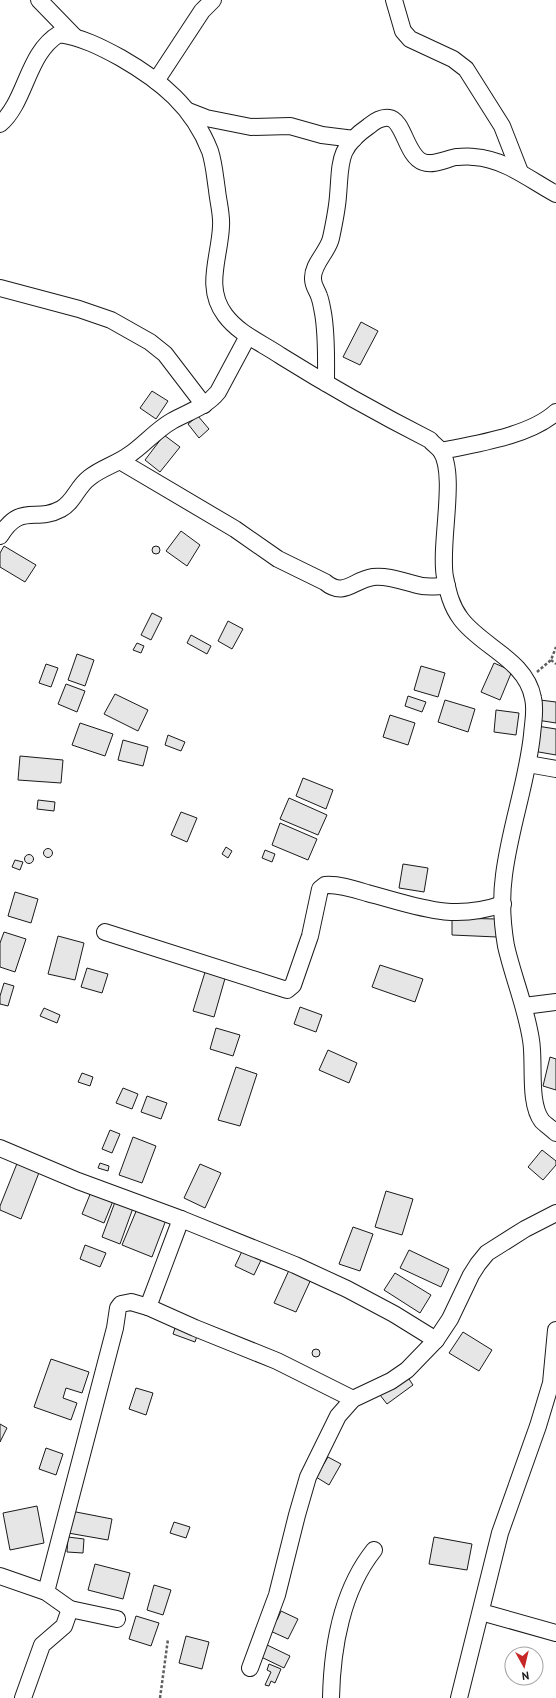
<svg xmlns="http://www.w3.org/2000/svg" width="556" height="1698" viewBox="0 0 556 1698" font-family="'PT Sans',sans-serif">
<rect width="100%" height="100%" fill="#fff"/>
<g fill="#e6e6e6" stroke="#1a1a1a">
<polygon points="361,322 378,331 360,365 343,357"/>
<polygon points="152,391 168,401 156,419 140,408"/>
<polygon points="198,416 209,429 199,438 188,424"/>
<polygon points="164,435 180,447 160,472 145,460"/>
<polygon points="181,531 200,545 187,566 166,551"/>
<circle cx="156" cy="550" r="4"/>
<polygon points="4,546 36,565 25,582 0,567 0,553"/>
<polygon points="152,613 162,618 151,640 141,635"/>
<polygon points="228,621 243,629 232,649 218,641"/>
<polygon points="191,635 211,646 207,654 187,643"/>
<polygon points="137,643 144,646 141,653 133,650"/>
<polygon points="77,654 94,660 85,686 68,680"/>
<polygon points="494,663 512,671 500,700 481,692"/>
<polygon points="46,664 58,668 51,687 39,683"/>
<polygon points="421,666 445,673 438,697 414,690"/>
<polygon points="66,684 85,691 77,712 58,704"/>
<polygon points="115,694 148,710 138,731 104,714"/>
<polygon points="408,696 426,702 422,712 405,706"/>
<polygon points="445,700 475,709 468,732 438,722"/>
<polygon points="540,700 556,702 556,723 537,720"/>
<polygon points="496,710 519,713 516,735 494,732"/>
<polygon points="390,715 415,723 408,745 383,737"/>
<polygon points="80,723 113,734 105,756 72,745"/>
<polygon points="537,726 556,729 556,755 533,751"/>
<polygon points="168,735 185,742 181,751 165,745"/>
<polygon points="123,740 148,747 143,766 118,760"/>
<polygon points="20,756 63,760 61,783 18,780"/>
<polygon points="303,778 333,790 326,809 296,796"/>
<polygon points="289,798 327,815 318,835 280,819"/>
<polygon points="38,800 55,802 54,811 37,809"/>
<polygon points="181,812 197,818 187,842 171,835"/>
<polygon points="280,823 317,839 308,860 272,845"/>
<polygon points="226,847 232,851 228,858 222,854"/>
<circle cx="48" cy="853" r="4.5"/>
<polygon points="265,850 275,854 272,862 262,858"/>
<circle cx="29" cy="859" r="4.5"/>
<polygon points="15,860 23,862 20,870 12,867"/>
<polygon points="403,864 428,868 424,892 399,888"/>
<polygon points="15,892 38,899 31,923 8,916"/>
<polygon points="452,918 497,919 497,937 452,935"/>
<polygon points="4,932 26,939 15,972 0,967 0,943"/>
<polygon points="58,936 84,943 75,980 48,974"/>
<polygon points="380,965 423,979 415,1002 372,987"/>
<polygon points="87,968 108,974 102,993 81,987"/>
<polygon points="206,969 226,975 214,1017 193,1011"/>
<polygon points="4,983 14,986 8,1006 0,1004 0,996"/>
<polygon points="300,1007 322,1015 316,1032 294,1024"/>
<polygon points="44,1008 60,1015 57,1023 40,1016"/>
<polygon points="216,1028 240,1035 233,1056 210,1049"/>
<polygon points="328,1050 357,1063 349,1083 319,1070"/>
<polygon points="550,1057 556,1059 556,1090 543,1086"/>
<polygon points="236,1067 257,1074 240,1126 218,1120"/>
<polygon points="82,1073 93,1077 90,1086 78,1082"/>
<polygon points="123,1088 138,1094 132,1109 116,1103"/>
<polygon points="147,1096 167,1103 161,1119 141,1112"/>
<polygon points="110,1130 120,1134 112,1153 102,1149"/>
<polygon points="133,1137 156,1146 142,1183 119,1175"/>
<polygon points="542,1150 556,1161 556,1165 543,1180 528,1167"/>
<polygon points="18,1161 40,1170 21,1219 0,1210 0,1206"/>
<polygon points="100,1163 109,1166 108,1171 98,1168"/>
<polygon points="200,1164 221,1173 205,1208 184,1198"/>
<polygon points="386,1191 413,1199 402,1235 375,1227"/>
<polygon points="91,1192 113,1201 104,1223 82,1214"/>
<polygon points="115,1202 133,1208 120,1244 102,1237"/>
<polygon points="137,1209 166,1220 152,1257 122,1245"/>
<polygon points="353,1227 373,1234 360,1271 339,1264"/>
<polygon points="85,1245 106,1253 100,1267 80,1259"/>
<polygon points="243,1249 262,1258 254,1275 235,1266"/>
<polygon points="409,1250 449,1269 441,1287 400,1268"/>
<polygon points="290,1268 312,1277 296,1312 274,1303"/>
<polygon points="395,1273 431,1295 420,1313 384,1290"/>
<polygon points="176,1325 198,1333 195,1342 173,1334"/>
<polygon points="463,1332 492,1350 479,1371 449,1353"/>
<circle cx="316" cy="1353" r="4"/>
<polygon points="51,1359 89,1372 82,1393 66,1388 63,1398 77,1403 71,1420 34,1407"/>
<polygon points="407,1376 413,1385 387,1404 380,1395"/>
<polygon points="136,1388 153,1393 146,1415 129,1409"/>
<polygon points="0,1424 7,1428 0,1442"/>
<polygon points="46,1448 63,1454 56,1475 39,1469"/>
<polygon points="328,1457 341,1464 329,1485 316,1477"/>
<polygon points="37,1506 44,1543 10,1550 3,1513"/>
<polygon points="71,1511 112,1519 108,1540 68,1533"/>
<polygon points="174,1522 190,1527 186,1538 170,1533"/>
<polygon points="68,1537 84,1539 83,1553 67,1552"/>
<polygon points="434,1537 472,1544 467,1570 429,1564"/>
<polygon points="95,1564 130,1573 123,1599 88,1590"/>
<polygon points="154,1585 171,1590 163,1615 147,1610"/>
<polygon points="281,1611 298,1619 288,1639 266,1629 272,1618 277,1620"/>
<polygon points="136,1616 159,1623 151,1646 129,1639"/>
<polygon points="186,1636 209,1642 202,1669 179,1663"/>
<polygon points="263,1643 290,1656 284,1668 257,1655"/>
<polygon points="269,1664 281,1669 275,1683 271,1681 269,1686 265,1685 271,1672 267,1670"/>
</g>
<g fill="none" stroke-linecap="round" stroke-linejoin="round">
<defs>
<g id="minor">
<polyline points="39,0 74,36"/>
<polyline points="394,0 403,31 410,39 453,59 466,69 502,126 520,172"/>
<polyline points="156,81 202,11 213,0"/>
<polyline points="188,111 206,118 251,127 290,126 322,135 354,139"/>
<path d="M 0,124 C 26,102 27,53 59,34 C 81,37 101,47 121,58 C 161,81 193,107 210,151 C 214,163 215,177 217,190 C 218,201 222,215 221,226 C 220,257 204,287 225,315 C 239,334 262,343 281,356 C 329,386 379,414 430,440 C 433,444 438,447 441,451 C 457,475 439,545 445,577 C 448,592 451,606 461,619 C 482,647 526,660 533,698 C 536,710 533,722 532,735 C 527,782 510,827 504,875 C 501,897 502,923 506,946 C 513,977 526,1007 531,1040 C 535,1062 528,1103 542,1121 C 546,1125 552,1129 556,1133"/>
<polyline points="0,288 79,309 111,320 150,342 165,354 204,405"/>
<path d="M 326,383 C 326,360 327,336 323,313 C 322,308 321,301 319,296 C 317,290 313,286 313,279 C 312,264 328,252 331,238 C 334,224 337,210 338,196 C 341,162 337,148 369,126 C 375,121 381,117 389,118 C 404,120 406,156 423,162 C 433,166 446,159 456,157 C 461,157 468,156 474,157 C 505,159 530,180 556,194"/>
<path d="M 441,451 C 475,444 530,436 556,412"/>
<path d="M 120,461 L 235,529 L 278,559 L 325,582 C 344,598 353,580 373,577 C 389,575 407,583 422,586 C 430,587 439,586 447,586"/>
<path d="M 0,536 C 21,502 35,523 61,509 C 74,502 77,487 89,478 C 101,468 117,464 129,455 C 144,445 156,430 172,421 C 188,412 206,407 218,392 L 248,336"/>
<polyline points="528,764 556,769"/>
<path d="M 105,932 L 287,990 L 293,985 L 310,936 L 320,889 L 325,885 C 339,884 354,889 367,893 C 417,906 451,922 503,904"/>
<polyline points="524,1006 556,1002"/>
<polyline points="0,1148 78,1181 181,1219 295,1265 347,1289 394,1314 436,1340"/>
<polyline points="148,1307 181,1219"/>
<polyline points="0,1576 46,1592 70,1609"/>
<polyline points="46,1592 115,1328 118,1308 121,1304 131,1302 148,1307 195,1328 277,1361 353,1399"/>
<polyline points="481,1612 556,1633"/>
<polyline points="250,1668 277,1595 297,1515 308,1477 338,1416 353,1399 391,1381 407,1370 436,1340 450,1319 471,1275 478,1264 487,1253 525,1229 556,1213"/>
<polyline points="23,1698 42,1645 64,1626 70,1609 117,1619"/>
<path d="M 331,1698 C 332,1648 342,1590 374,1550"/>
<polyline points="459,1698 500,1533 538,1426 551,1383 556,1330"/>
</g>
</defs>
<use href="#minor" stroke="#1a1a1a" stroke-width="18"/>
<g stroke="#5f5f5f" stroke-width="2.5" stroke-dasharray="3 2" stroke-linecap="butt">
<polyline points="551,660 556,664"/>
<polyline points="537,672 551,660 556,647"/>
<polyline points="160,1698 168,1639"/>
</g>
<use href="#minor" stroke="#fff" stroke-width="16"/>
</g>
<g transform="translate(524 1666) rotate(172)"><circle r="19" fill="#ffffff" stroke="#a3a3a3"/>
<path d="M0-3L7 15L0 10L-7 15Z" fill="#c62828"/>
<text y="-6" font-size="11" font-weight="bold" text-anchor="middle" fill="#1a1a1a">N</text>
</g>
</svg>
